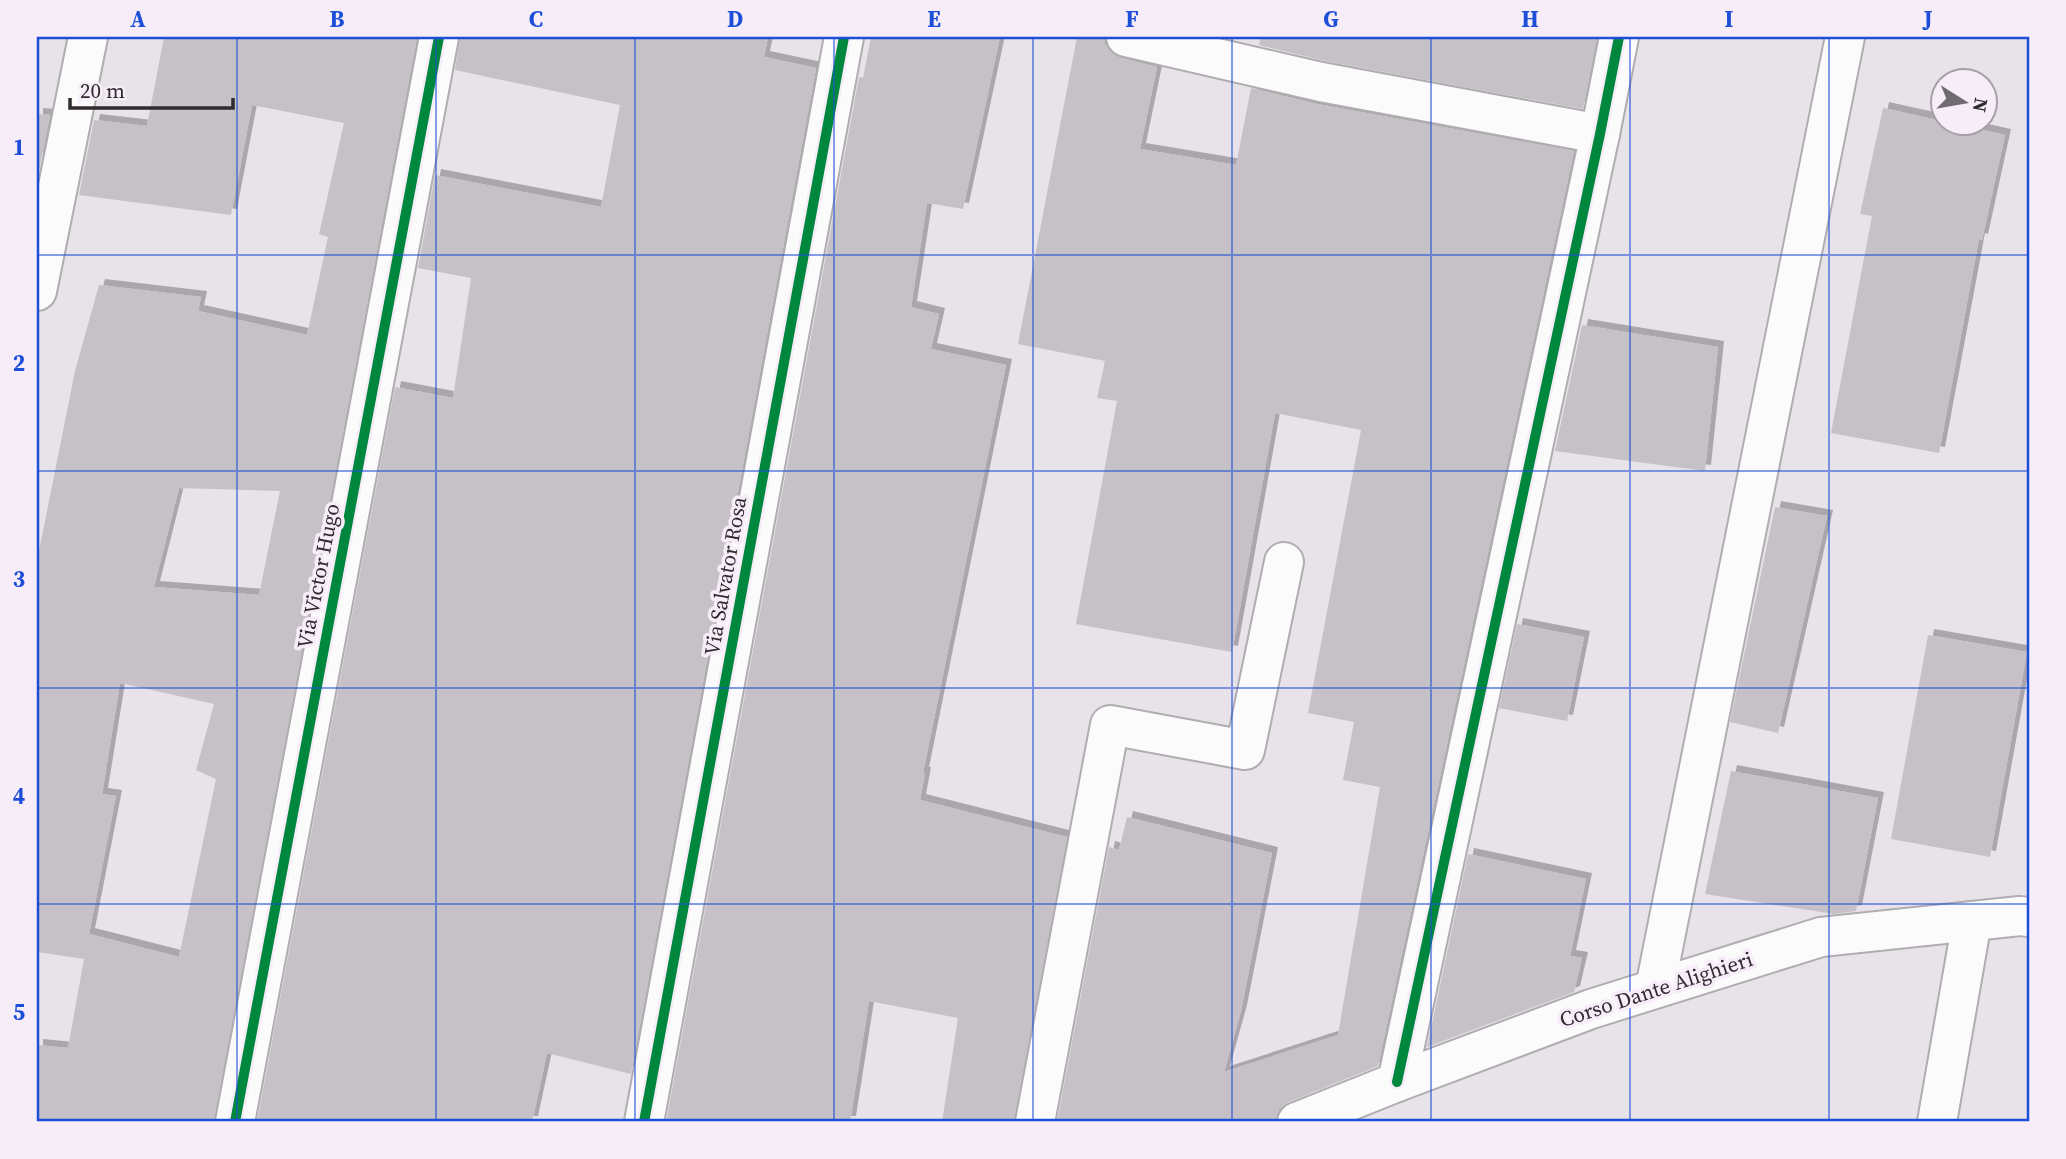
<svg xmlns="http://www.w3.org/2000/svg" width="2066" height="1159" viewBox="0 0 2066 1159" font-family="'Source Serif 4',serif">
<defs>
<filter id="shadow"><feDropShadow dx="6" dy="-6" stdDeviation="0" flood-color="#0004"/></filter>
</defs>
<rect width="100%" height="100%" fill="#e8e3e9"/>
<g fill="#c5c1c6" fill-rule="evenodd" filter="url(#shadow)">
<path d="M 164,37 L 417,37 L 214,1122 L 37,1122 L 37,1045 L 68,1048 L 84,959 L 37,952 L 37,561 L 75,371 L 99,285 L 201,297 L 198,311 L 307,335 L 328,237 L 319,234 L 344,123 L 252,105 L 231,215 L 79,195 L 94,120 L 147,126 ZM 179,488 L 280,491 L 259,595 L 154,587 ZM 120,683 L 214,704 L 196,770 L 216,779 L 179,957 L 89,934 L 116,796 L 102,794 Z"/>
<polygon points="460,37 768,37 764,57 816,68 631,1074 547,1053 532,1122 257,1122 395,387 453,398 471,278 418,268 435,175 601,207 620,105 455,70"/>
<polygon points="871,37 1000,37 963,209 927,203 911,307 939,314 931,349 1006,365 923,773 925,773 920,800 1067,837 1014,1122 942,1122 958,1018 869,1001 850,1122 666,1122 859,77 863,78"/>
<polygon points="1077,37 1105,37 1105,44 1112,53 1121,58 1157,67 1140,149 1236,165 1251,88 1317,104 1574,151 1378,1066 1289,1102 1279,1109 1276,1122 1057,1122 1109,847 1119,850 1127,817 1272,853 1241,1011 1224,1072 1338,1035 1380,787 1343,780 1354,722 1308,713 1361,430 1275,413 1232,652 1076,624 1117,401 1097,398 1105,361 1018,344"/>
<polygon points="1261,37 1597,37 1583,109 1325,61 1259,45"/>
<polygon points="1883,108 2005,135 1982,240 1979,239 1939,453 1831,433 1872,216 1860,214"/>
<polygon points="37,114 50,115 37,181"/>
<polygon points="1582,325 1718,347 1705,471 1555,451"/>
<polygon points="1775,507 1827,516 1778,733 1730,722"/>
<polygon points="1517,624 1584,637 1567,721 1499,708"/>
<polygon points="1928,635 2027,652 1990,857 1891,839"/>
<polygon points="1731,771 1878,798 1856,911 1834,914 1705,894"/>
<polygon points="1468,854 1586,879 1570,956 1582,958 1574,992 1427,1047"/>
</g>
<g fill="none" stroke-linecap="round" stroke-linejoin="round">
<defs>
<g id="minor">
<polyline points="1126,37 1321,82 1600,134"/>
<polyline points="37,291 88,37"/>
<polyline points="1655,988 1845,37"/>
<polyline points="1397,1082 1600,134 1619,37"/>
<polyline points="235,1122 439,37"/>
<polyline points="644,1122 844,37"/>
<polyline points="1035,1122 1110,725 1245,750 1284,562"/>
<polyline points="1297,1122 1397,1082 1591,1009 1821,937 2020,916 2029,917"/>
<polyline points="1937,1122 1972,921"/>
</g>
</defs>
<use href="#minor" stroke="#b0adb1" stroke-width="42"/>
<use href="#minor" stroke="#fcfbfc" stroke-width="38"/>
<defs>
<g id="cycleway">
<polyline points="1397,1082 1600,134 1619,37"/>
<polyline points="235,1122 439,37"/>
<polyline points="644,1122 844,37"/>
</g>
</defs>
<use href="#cycleway" stroke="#f7edf9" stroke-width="15"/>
<use href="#cycleway" stroke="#00873e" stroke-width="10"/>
</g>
<path fill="none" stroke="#1d4ed8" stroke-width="2" stroke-opacity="0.55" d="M 237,37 L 237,1122M 436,37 L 436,1122M 635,37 L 635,1122M 834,37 L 834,1122M 1033,37 L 1033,1122M 1232,37 L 1232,1122M 1431,37 L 1431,1122M 1630,37 L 1630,1122M 1829,37 L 1829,1122M 37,255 L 2029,255M 37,471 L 2029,471M 37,688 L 2029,688M 37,904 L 2029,904"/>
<g text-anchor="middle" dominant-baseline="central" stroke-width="7" stroke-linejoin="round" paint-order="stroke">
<g font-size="21" fill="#2f2b2f" stroke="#f7edf9">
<text transform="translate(318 576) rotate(-79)">Via Victor Hugo</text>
<text transform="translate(725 576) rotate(-80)">Via Salvator Rosa</text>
<text transform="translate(1656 989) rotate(-18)">Corso Dante Alighieri</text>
</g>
</g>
<rect width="2066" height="1159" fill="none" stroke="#f7edf9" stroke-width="77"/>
<g transform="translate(1964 102) rotate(101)"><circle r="33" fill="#f7edf9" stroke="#a79fa8" stroke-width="2"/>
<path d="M0-5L12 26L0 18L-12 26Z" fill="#706b70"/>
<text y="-10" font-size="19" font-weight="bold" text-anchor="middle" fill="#2f2b2f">N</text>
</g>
<path d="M70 98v10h163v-10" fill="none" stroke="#2f2b2f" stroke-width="3.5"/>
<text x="80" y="98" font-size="21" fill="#2f2b2f" stroke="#f7edf9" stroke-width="5" paint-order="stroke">20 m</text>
<rect x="38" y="38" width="1990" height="1082" fill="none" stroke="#1d4ed8" stroke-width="2.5"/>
<g font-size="23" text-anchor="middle" font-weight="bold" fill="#1d4ed8">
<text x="138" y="27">A</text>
<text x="337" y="27">B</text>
<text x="536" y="27">C</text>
<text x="735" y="27">D</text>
<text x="934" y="27">E</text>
<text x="1132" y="27">F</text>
<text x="1331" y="27">G</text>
<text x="1530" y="27">H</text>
<text x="1729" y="27">I</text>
<text x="1928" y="27">J</text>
<text x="19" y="155">1</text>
<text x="19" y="371">2</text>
<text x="19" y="587">3</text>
<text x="19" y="804">4</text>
<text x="19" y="1020">5</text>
</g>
</svg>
